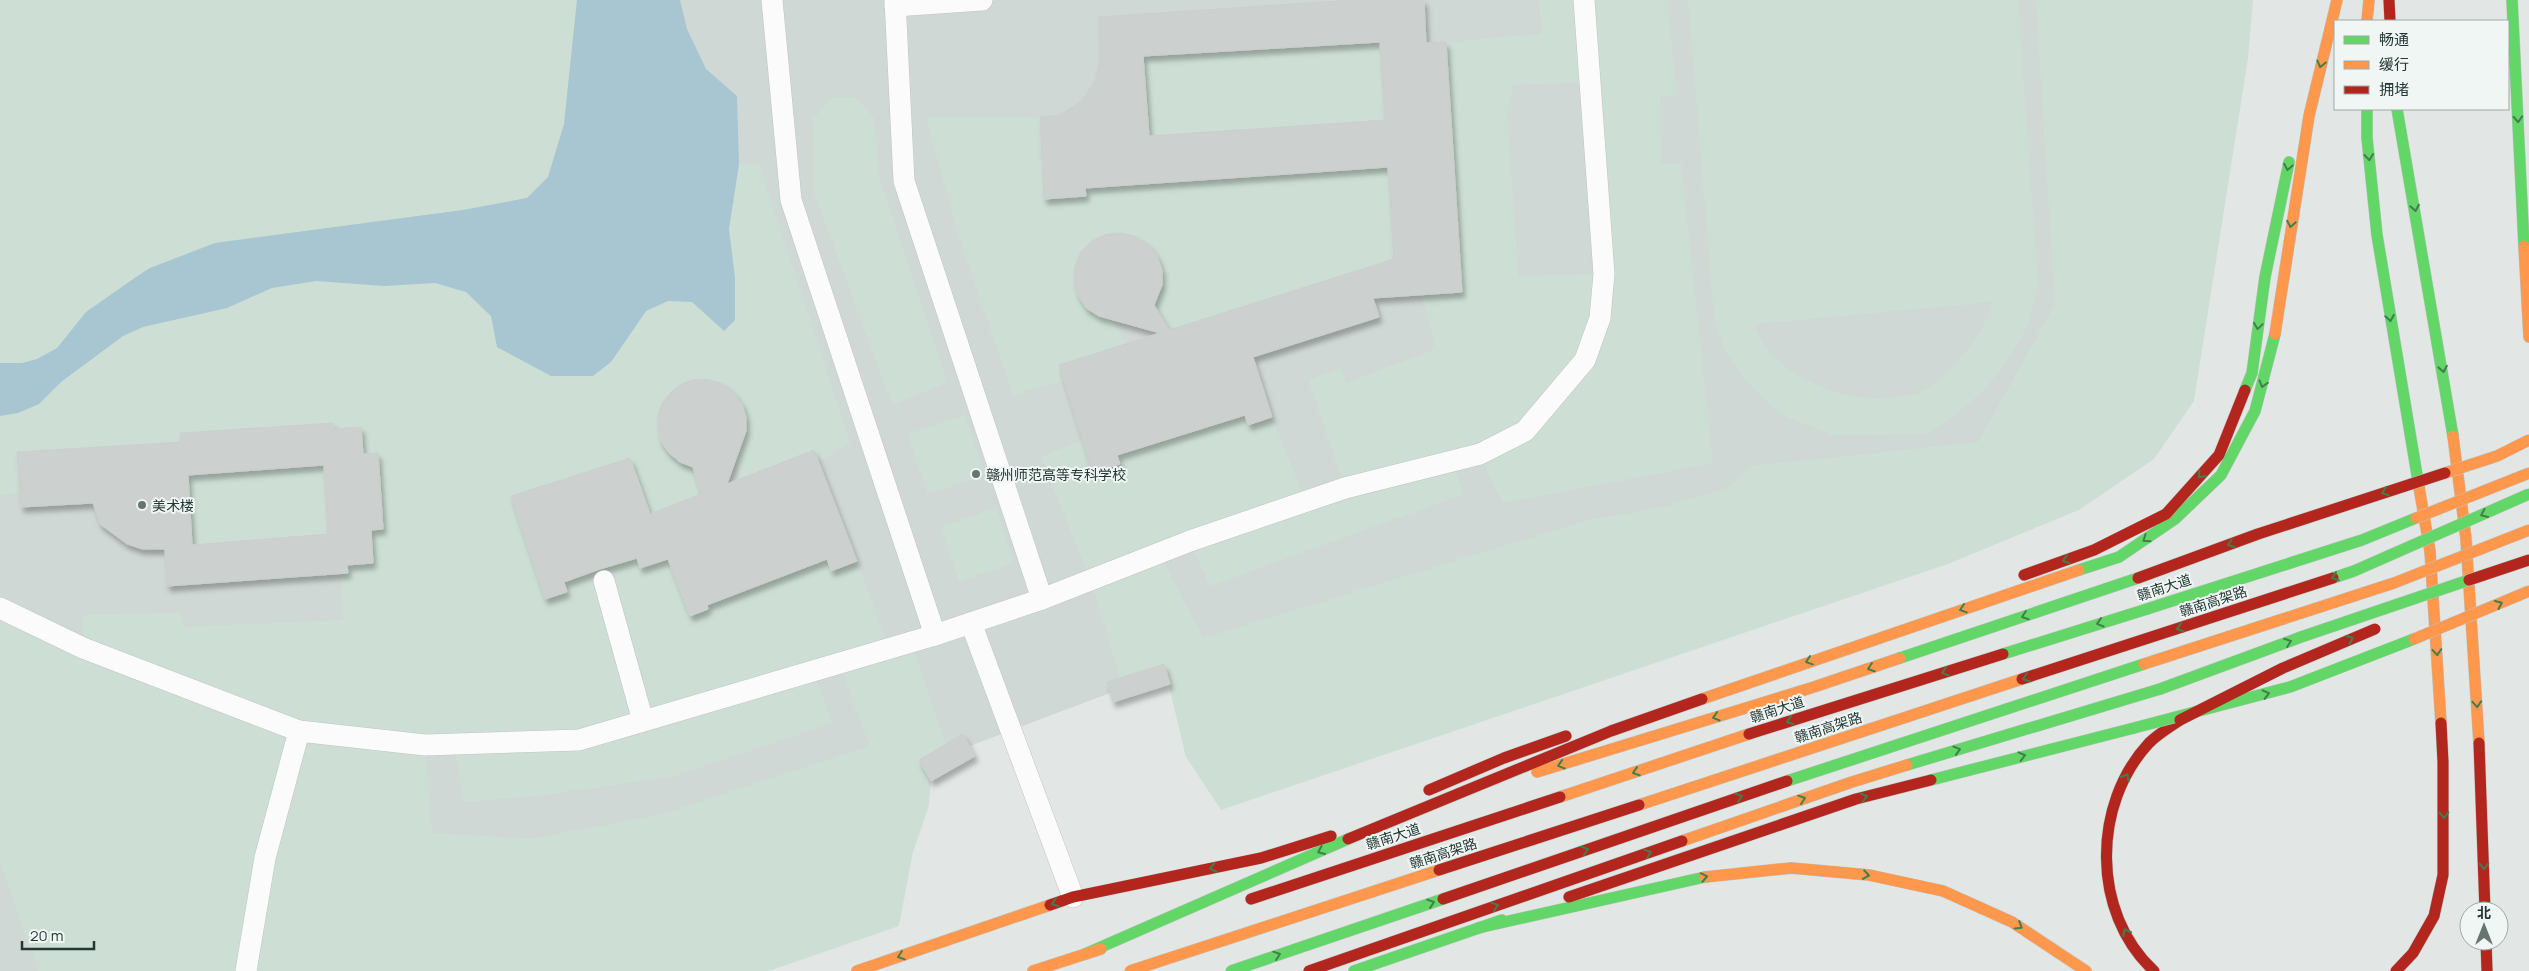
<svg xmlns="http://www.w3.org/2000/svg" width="2529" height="971" viewBox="0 0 2529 971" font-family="Manrope,'Noto Sans SC',sans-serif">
<defs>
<filter id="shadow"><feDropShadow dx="3" dy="5.5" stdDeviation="2.5" flood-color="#0004"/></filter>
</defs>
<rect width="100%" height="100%" fill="#e2e7e5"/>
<polygon fill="#d0d8d5" points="0,0 2214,0 2055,306 1979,442 1186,757 1170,684 1113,701 1110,693 970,746 975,756 931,781 928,809 555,971 0,971"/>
<g fill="#cddfd4" fill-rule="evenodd">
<polygon points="0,0 577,0 564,124 548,177 527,198 463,210 215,243 150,268 136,277 114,293 57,348 37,359 22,363 0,363"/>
<path d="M 1539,0 L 1667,0 L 1677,97 L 1660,96 L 1661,164 L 1681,164 L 1713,463 L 1503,503 L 1480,455 L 1452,463 L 1464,494 L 1210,586 L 1190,541 L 1159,553 L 1203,638 L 1585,521 L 1665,506 L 1730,487 L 1751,466 L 1979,442 L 2055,305 L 2036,0 L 2253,0 L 2248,58 L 2194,401 L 2154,459 L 2079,510 L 1948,564 L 1221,810 L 1186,757 L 1164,665 L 1120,678 L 1091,581 L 1041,457 L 1082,440 L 1093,472 L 1120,464 L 1117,455 L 1245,415 L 1248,425 L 1272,417 L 1306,502 L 1345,488 L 1309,380 L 1340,368 L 1346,383 L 1436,349 L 1422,295 L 1462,292 L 1446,42 L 1542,34 ZM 1589,82 L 1604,274 L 1518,276 L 1507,114 L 1513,85 Z"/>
<path d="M 1688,0 L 2018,0 L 2038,287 L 2028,324 L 2012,353 L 1986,388 L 1951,419 L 1925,434 L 1833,435 L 1780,414 L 1746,381 L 1724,349 L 1714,316 ZM 1992,302 C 1984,332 1967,353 1945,374 C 1941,378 1936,384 1931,387 C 1880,412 1812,394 1773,356 C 1764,348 1758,334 1753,324 Z"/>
<polygon points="1380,42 1385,120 1149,136 1143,56"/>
<polygon points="832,97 856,97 874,118 879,176 947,382 892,405 814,192 813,119"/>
<path d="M 926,117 L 1040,117 L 1045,199 L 1085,196 L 1085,188 L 1388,167 L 1395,279 L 1169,330 L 1153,303 C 1162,292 1164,276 1160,263 C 1151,236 1114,222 1091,242 C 1083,249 1081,256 1078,265 C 1070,296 1083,312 1113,320 L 1127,344 L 1059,365 L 1064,381 L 1013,395 L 958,233 Z"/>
<path d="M 759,163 L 850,442 L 818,462 L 740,479 L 733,455 C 737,448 743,439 746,431 C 748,424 746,416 744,409 C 728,357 645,381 659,434 C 664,452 676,461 693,467 L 701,494 L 650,514 L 629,458 L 511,497 L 545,599 L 564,582 L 637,558 L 640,568 L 668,559 L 691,616 L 708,609 L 707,605 L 827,559 L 832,571 L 857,561 L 889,649 L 911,643 L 946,745 L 919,760 L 931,781 L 928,809 L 913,852 L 899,926 L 769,971 L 38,971 L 0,861 L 0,608 L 83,647 L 83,615 L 181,613 L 184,627 L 343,620 L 341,574 L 348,573 L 345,532 L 357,564 L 373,563 L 371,530 L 383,529 L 378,453 L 363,454 L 333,436 L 333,423 L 180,433 L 180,442 L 17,452 L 20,493 L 0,495 L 0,416 L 18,413 L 39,404 L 61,382 L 123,336 L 143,327 L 227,308 L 272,288 L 316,281 L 384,286 L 435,283 L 466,292 L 491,316 L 498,347 L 551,376 L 626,341 L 646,311 L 668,301 L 692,301 L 724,331 L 735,278 L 729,229 L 739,164 ZM 839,664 L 870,746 L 661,814 L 531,839 L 432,833 L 425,745 L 454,746 L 464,802 L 546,795 L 674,776 L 833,723 L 813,672 Z"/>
<polygon points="965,415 985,475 928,494 908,434"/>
<polygon points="324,465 328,534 192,545 188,475"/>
<polygon points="996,508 1014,563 959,582 941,527"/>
</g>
<polygon fill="#a7c6d1" points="577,0 680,0 687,29 706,69 737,96 739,164 729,229 735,278 735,320 724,331 692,302 668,301 646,311 611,362 593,376 551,376 497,347 491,316 466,292 435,283 384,286 316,281 272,288 227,308 143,327 123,336 61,382 39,404 18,413 0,416 0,363 22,363 37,359 57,348 86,312 136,277 150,268 215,243 463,210 527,198 548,177 564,124"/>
<g fill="#ccd0cf" stroke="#cbcfce" fill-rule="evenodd" filter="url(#shadow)">
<path d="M 1352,0 L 1424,0 L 1426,43 L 1446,42 L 1462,292 L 1373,298 L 1379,317 L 1253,357 L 1272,417 L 1248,425 L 1245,415 L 1117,455 L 1120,464 L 1093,473 L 1059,365 L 1160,333 L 1099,316 L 1086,308 L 1078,295 L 1074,281 L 1075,266 L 1081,252 L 1092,241 L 1105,235 L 1120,233 L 1135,236 L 1148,244 L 1157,256 L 1162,270 L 1162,285 L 1154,305 L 1169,330 L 1394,259 L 1388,167 L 1085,188 L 1086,196 L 1044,199 L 1040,117 L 1060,115 L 1082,100 L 1096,80 L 1101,55 L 1099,17 ZM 1380,42 L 1385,120 L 1149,136 L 1143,56 Z"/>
<polygon points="696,379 710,380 723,384 734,393 742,404 746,417 746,431 727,484 814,450 857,561 831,571 827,559 707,605 708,609 690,616 668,559 640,568 637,558 600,569 564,582 567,592 545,599 511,496 630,458 650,514 701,494 693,467 680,462 669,453 661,442 658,429 658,415 663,402 672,391 683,383"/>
<path d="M 333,423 L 333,429 L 361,427 L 363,454 L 378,453 L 383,529 L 371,530 L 373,563 L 347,565 L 348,573 L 167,586 L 165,549 L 142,549 L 127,544 L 100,524 L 93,503 L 21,507 L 17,452 L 180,442 L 180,433 ZM 324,465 L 328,534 L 192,545 L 188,475 Z"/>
<polygon points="1164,664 1170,684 1113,702 1107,682"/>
<polygon points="963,734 975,756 931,781 919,760"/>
</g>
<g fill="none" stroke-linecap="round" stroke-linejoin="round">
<defs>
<g id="street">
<polyline points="772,0 791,200 935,635"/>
<polyline points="895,0 904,181 1042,599"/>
<polyline points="895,6 982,0"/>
<polyline points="604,581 643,721"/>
<polyline points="0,608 83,648 299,731 425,745 579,740 935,635 1042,599 1190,541 1345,488 1480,454 1525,431 1585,360 1600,318 1604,274 1584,0"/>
<polyline points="971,623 1073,897"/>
<polyline points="246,971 265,858 299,731"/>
</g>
<g id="fast">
<polyline points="2512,0 2524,246"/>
<polyline points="2367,109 2367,138 2377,235 2419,487"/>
<polyline points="2397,109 2453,436"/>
<polyline points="2245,390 2252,373 2265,277 2289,162"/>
<polyline points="2079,570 2119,557 2175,519 2221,475 2255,411 2275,334"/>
<polyline points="2003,654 2147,609"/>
<polyline points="1900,658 2138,578"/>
<polyline points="1907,765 2160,689"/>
<polyline points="1931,780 2134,728"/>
<polyline points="1478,928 1705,877"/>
<polyline points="1085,954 1348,839"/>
<polyline points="1354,971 1502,920"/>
</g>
<g id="slow">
<polyline points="2367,21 2369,0"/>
<polyline points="2524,246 2529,337"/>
<polyline points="2275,334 2309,116 2337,0"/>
<polyline points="2453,436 2466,539 2479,743"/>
<polyline points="2419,487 2430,551 2441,723"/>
<polyline points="1702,699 2079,570"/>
<polyline points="1537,772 1814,687 1900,658"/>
<polyline points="1560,797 1749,734"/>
<polyline points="1682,841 1852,782 1907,765"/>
<polyline points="1705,877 1791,868 1869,875 1943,891 2012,922 2086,971"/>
<polyline points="857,971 1050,905"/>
<polyline points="1033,971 1101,949"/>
</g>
<g id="jam">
<polyline points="2389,0 2390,21"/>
<polyline points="2024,575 2094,550 2166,514 2219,455 2245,390"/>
<polyline points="1749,734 2003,654"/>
<polyline points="2479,743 2485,911"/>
<polyline points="1429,790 1504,758 1566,736"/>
<polyline points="1348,839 1611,731 1702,699"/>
<polyline points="1569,897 1856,799 1931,780"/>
<polyline points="1251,899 1560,797"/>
<polyline points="1050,905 1073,897 1261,858 1331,836"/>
<polyline points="2486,941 2487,971"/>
<polyline points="1309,971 1682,841"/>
<path d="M 2154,971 C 2091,913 2092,804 2149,743 C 2158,734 2170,727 2180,720"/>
<polyline points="2396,971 2413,953 2434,916 2443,875 2443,762 2441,723"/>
</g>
</defs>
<use href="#street" stroke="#bfc4c2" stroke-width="22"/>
<use href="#fast" stroke="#bec4c2" stroke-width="12"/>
<use href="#slow" stroke="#bec4c2" stroke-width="12"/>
<use href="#jam" stroke="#bec4c2" stroke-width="12"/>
<use href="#street" stroke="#fbfbfb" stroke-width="21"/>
<use href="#fast" stroke="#63d668" stroke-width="11"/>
<use href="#slow" stroke="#ff974d" stroke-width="11"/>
<use href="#jam" stroke="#b3261e" stroke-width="11"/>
<defs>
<g id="fast-bridge">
<polyline points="2333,578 2354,571 2529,494"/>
<polyline points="2147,609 2362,540 2416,518"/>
<polyline points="2160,689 2301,637 2469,580"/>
<polyline points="2134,728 2290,687 2414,639"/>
<polyline points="1787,781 2144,664"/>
<polyline points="1231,971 1443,899"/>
</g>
<g id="slow-bridge">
<polyline points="2445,473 2497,456 2529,440"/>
<polyline points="2416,518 2529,473"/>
<polyline points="2414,639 2529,591"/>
<polyline points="2144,664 2394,583 2529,530"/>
<polyline points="1639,805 2022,679"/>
<polyline points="1130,971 1439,870"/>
</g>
<g id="jam-bridge">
<polyline points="2138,578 2258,534 2445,473"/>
<polyline points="2469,580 2529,560"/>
<polyline points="2022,679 2333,578"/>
<polyline points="2180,720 2283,668 2375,629"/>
<polyline points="1439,870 1639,805"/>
<polyline points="1443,899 1787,781"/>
</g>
</defs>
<use href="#fast-bridge" stroke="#bec4c2" stroke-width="12" stroke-linecap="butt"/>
<use href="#slow-bridge" stroke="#bec4c2" stroke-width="12" stroke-linecap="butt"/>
<use href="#jam-bridge" stroke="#bec4c2" stroke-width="12" stroke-linecap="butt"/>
<use href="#fast-bridge" stroke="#63d668" stroke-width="11"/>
<use href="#slow-bridge" stroke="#ff974d" stroke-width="11"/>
<use href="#jam-bridge" stroke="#b3261e" stroke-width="11"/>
</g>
<defs><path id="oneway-chevron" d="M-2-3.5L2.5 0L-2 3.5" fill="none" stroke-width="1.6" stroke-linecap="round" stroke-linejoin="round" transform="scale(1.25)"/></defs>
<g stroke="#407f4b">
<use href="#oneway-chevron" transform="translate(2321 64) rotate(103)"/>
<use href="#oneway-chevron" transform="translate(2518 119) rotate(87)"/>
<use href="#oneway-chevron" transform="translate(2369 157) rotate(84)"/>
<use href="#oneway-chevron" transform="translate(2288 167) rotate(101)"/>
<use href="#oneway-chevron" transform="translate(2415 208) rotate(80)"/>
<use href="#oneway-chevron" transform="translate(2291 224) rotate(100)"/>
<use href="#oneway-chevron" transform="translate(2390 318) rotate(81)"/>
<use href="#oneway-chevron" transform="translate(2258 326) rotate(98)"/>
<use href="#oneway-chevron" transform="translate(2443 369) rotate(80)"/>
<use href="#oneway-chevron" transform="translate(2263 384) rotate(106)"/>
<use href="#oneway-chevron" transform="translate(2201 475) rotate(132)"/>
<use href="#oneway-chevron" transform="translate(2385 492) rotate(162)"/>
<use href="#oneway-chevron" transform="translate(2484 514) rotate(156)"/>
<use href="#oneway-chevron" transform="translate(2146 539) rotate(146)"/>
<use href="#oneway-chevron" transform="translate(2231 544) rotate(160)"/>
<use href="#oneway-chevron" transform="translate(2066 560) rotate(161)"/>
<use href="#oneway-chevron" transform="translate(2335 577) rotate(162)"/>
<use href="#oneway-chevron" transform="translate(2499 604) rotate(-24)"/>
<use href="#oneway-chevron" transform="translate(1963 609) rotate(162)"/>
<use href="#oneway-chevron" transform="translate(2025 616) rotate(161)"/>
<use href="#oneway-chevron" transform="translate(2100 623) rotate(163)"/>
<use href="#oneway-chevron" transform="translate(2180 628) rotate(162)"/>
<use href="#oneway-chevron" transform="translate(2350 639) rotate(-23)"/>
<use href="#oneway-chevron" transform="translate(2288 642) rotate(-20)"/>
<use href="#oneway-chevron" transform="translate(2437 652) rotate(86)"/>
<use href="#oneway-chevron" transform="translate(1809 661) rotate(162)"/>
<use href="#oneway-chevron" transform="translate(1871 668) rotate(161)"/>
<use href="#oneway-chevron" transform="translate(1945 672) rotate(163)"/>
<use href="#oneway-chevron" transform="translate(2026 678) rotate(162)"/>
<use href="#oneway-chevron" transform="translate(2266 694) rotate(-14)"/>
<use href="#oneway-chevron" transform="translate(2477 704) rotate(86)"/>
<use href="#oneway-chevron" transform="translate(1716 717) rotate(163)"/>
<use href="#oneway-chevron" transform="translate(1790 721) rotate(162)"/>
<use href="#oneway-chevron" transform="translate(1957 750) rotate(-17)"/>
<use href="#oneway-chevron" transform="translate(2022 756) rotate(-14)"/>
<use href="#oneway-chevron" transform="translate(1561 765) rotate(163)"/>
<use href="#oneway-chevron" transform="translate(1636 772) rotate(162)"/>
<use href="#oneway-chevron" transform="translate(2126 777) rotate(-61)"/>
<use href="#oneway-chevron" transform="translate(1739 797) rotate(-19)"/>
<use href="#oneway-chevron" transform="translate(1864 797) rotate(-14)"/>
<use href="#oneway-chevron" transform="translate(1802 799) rotate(-19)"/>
<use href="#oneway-chevron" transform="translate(2444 815) rotate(89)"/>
<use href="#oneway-chevron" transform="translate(1585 850) rotate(-19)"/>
<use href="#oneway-chevron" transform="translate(1321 851) rotate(157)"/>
<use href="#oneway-chevron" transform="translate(1648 853) rotate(-19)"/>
<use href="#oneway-chevron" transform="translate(2484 866) rotate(88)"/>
<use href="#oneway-chevron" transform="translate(1213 868) rotate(168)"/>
<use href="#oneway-chevron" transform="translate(1866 875) rotate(8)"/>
<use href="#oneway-chevron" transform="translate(1704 877) rotate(-11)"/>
<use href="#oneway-chevron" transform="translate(1055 903) rotate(161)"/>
<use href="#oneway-chevron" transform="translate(1431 903) rotate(-19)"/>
<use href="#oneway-chevron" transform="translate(1495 906) rotate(-19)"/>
<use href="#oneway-chevron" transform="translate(2019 926) rotate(32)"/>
<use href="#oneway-chevron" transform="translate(2126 932) rotate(-117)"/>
<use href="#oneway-chevron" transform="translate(1277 955) rotate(-19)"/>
<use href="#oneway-chevron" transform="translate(901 956) rotate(161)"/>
</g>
<g fill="#667572" stroke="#f0f6f3" stroke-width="2">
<circle cx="976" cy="474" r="5"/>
<circle cx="142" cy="505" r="5"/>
</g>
<g text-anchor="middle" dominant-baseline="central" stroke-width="4" stroke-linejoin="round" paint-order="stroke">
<g font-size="14" fill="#233734" stroke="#f0f6f3" text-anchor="start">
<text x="986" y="474">赣州师范高等专科学校</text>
<text x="152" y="505">美术楼</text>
</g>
<g font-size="14" fill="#233734" stroke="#f0f6f3">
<text transform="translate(2164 587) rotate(-18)">赣南大道</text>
<text transform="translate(2213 601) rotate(-18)">赣南高架路</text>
<text transform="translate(1777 709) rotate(-18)">赣南大道</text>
<text transform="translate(1828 727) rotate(-18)">赣南高架路</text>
<text transform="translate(1393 836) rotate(-18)">赣南大道</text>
<text transform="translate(1443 853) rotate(-18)">赣南高架路</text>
</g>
</g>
<rect x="2334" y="20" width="175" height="90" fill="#f0f6f3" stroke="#9eaaa7"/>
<rect x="2344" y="36" width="25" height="8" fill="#63d668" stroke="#9eaaa7"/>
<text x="2379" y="45" font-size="15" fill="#233734">畅通</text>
<rect x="2344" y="61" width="25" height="8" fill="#ff974d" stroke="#9eaaa7"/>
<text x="2379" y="70" font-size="15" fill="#233734">缓行</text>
<rect x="2344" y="86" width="25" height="8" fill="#b3261e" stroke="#9eaaa7"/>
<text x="2379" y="95" font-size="15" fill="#233734">拥堵</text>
<g transform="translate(2484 926)"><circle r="24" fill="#f0f6f3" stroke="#9eaaa7"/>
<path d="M0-4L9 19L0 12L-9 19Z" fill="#667572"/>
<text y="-8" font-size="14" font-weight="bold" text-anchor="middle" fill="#233734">北</text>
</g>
<path d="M22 941v8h72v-8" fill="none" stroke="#233734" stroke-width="2.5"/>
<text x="30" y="941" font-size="15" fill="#233734" stroke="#f0f6f3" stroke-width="4" paint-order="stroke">20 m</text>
</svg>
